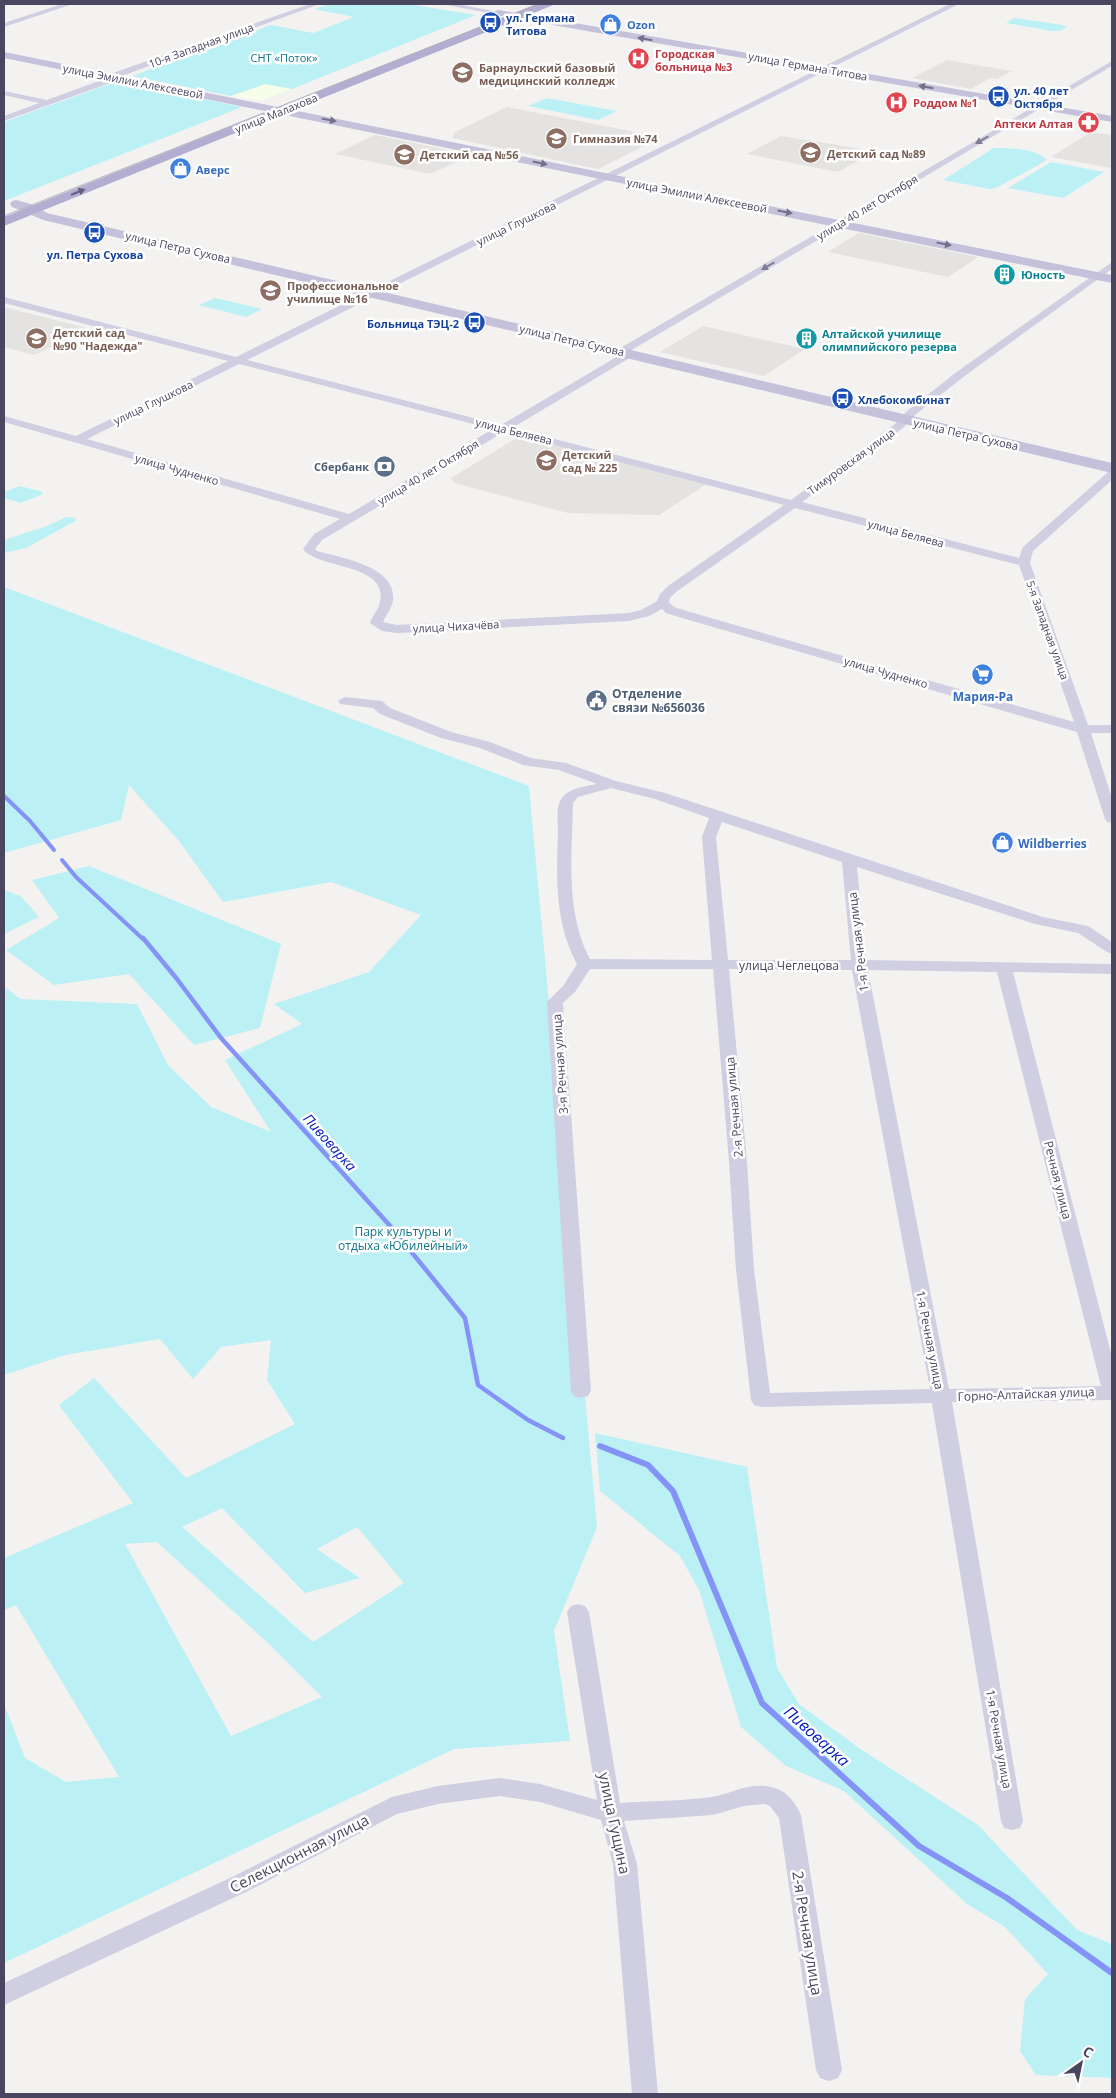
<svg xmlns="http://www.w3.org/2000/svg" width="1116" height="2098" viewBox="0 0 1116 2098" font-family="'Open Sans',sans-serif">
<rect width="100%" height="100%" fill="#f3f2f0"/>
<polygon fill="#f6fee9" points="265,83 292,89 261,101 231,96"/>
<g fill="#e4e3e2">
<polygon points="947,60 1012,71 997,79 990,78 971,89 912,78"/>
<polygon points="507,107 656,136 662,137 598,169 452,138 455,132"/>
<polygon points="1091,132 1112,135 1112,168 1051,157"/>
<polygon points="375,135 457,152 473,155 430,174 335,154"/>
<polygon points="781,136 875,151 838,172 747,154"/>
<polygon points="859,233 978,257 948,277 828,252"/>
<polygon points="4,307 75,325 90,329 34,355 4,347"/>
<polygon points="703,326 805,349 764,376 660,352"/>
<polygon points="520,436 707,484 659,515 568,513 454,483 451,478"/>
</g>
<g fill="#bbf1f4" fill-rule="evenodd">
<polygon points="329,4 408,4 476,15 292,89 265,84 231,96 132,76 271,25 313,33 354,17 314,9"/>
<polygon points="1014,18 1063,25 1067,27 1060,31 1052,31 1006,23"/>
<polygon points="118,81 242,107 4,201 4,122"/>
<polygon points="547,98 617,111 598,120 528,106"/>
<path d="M 994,148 C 1009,148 1034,148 1046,159 L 1044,162 L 996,188 L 990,189 L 943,180 Z"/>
<polygon points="1051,162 1104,172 1063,198 1008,188"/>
<polygon points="215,298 262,309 246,317 199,305"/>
<polygon points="20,486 43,492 41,495 21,503 4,498 4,492"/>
<polygon points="66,517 76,518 75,521 26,548 4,553 4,541 7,539 47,526"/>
<path d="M 4,587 L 529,786 L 597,1527 L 554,1631 L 570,1741 L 454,1749 L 4,1963 L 4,1704 L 25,1758 L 66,1782 L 119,1777 L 16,1605 L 4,1610 L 4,1558 L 133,1503 L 59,1405 L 94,1378 L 186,1478 L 295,1424 L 267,1380 L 271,1340 L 221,1347 L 193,1379 L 160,1339 L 65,1355 L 4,1375 L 4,986 L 20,999 L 137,1004 L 168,1065 L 211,1107 L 271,1132 L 225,1060 L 302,1024 L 274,1004 L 369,972 L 421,915 L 331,882 L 223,902 L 179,841 L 129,785 L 121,820 L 4,853 ZM 222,1508 L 305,1593 L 360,1578 L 317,1549 L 357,1527 L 404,1583 L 313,1642 L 182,1527 ZM 157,1542 L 268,1643 L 322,1697 L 231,1736 L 125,1544 Z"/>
<polygon points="89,866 281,944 260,1028 194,1045 129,974 54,985 6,950 59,918 32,880"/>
<polygon points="4,890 21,896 39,917 4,934"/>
<polygon points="595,1433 747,1467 777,1668 799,1704 859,1748 978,1825 1077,1930 1112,1944 1112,2078 1036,2075 1020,2051 1025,1999 1048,1974 1005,1927 967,1904 844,1791 786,1766 741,1727 699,1590 680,1556 600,1491"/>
</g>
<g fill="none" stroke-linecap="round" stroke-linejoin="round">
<g stroke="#8493f5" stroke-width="4">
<polyline points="4,796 30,821 54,850"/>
<polyline points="62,860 76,877 144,940"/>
</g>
<polyline stroke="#8493f5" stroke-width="4.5" points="143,938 177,979 221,1038 392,1228 465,1318 478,1385 528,1420 563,1438"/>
<polyline stroke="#8493f5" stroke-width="6" points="600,1446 648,1465 673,1491 762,1703 919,1846 1007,1898 1112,1973"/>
<g fill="#d0cee1" fill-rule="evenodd">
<polygon points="62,4 73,4 4,27 4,23"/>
<polygon points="310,4 320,4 116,78 110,83 4,121 4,116 39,103 4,95 4,91 47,100 104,79 110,74"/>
<polygon points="441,4 457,4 503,13 499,15"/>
<path d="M 950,4 L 959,4 L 247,360 L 501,425 L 620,355 L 616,352 L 617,350 L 1112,61 L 1112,66 L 630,351 L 634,354 L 633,356 L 512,428 L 791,500 L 895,424 L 907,411 L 958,371 L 1112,262 L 1112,269 L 966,375 L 915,415 L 903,428 L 802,502 L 1019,558 L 1023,547 L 1108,472 L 1112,471 L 1112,480 L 1033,551 L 1030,563 L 1088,725 L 1112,725 L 1112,733 L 1091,733 L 1112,798 L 1112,823 L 1107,822 L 1105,819 L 1077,732 L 682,618 L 666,613 L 662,609 L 649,616 L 629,621 L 397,633 L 382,631 L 370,623 C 372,616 379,609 380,602 C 389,563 317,569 303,549 L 314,534 L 340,519 L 4,422 L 4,416 L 76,436 L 228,361 L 4,303 L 4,297 L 236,357 ZM 239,364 L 493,429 L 349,514 L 87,439 ZM 504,432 L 784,505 L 668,586 L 660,594 L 657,601 L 641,610 L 629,613 L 397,625 L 383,622 C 386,615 392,608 393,600 C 397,566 341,558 317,551 L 315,549 L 322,540 ZM 795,508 L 1019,565 L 1074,722 L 690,612 L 674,607 L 669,602 L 670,598 L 676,592 Z"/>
<path d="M 345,697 L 382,701 L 390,708 L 451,732 L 490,742 L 531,758 L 566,763 L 616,781 L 665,793 L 1043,917 L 1088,926 L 1112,942 L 1112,954 L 1107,952 L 1078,933 L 1035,924 L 857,867 L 866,960 L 1112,964 L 1112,974 L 1013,972 L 1112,1357 L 1112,1400 L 952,1402 L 1023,1821 L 1020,1828 L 1012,1830 L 1004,1828 L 1001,1821 L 932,1403 L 761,1407 L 754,1405 L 751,1400 L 736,1270 L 729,1162 L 713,969 L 590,969 L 575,992 L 563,1003 L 591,1391 L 588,1396 L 581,1398 L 574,1396 L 571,1391 L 547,1002 L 563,986 L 577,964 C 555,923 556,878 558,832 C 558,823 556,809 560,801 C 567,788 583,787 597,784 L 559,770 L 523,765 L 480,748 L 441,738 L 380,714 L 373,708 L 340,704 L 338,701 ZM 611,788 L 655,799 L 709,818 L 702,837 L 712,960 L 590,959 C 565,912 572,855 573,803 L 578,797 ZM 722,822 L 842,862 L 851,960 L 728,960 L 716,837 ZM 729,969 L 852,970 L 930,1389 L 770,1393 L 754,1270 L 747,1162 ZM 868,970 L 997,972 L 1101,1386 L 949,1389 Z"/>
<path d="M 578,1604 L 585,1606 L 589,1612 L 620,1803 C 650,1801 682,1801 712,1797 C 730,1794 746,1784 764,1786 C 783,1787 794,1799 801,1815 L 842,2070 L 838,2078 L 829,2081 L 820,2078 L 816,2070 L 779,1818 L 770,1806 L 765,1804 L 744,1806 L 713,1815 L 624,1821 L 637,1864 L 658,2094 L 632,2094 L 613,1864 L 601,1820 L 540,1802 L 500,1796 L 438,1804 L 397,1814 L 248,1891 L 4,2005 L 4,1983 L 232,1877 L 392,1797 L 438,1786 L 500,1778 L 540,1784 L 597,1800 L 567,1612 L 571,1606 Z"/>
</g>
<g fill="#c6c1db" fill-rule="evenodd">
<polygon points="499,10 1112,116 1112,122 495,15 495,11"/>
<polygon points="4,52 1112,275 1112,283 4,58"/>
<polygon points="16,200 31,204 47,213 1112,463 1112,473 43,220 12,207 10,204 12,201"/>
</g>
<polygon fill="#b3add2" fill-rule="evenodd" points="537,4 553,4 551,6 4,226 4,217"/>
<polyline stroke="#b4b2bb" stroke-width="1" points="4,216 538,4"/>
</g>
<defs><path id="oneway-solid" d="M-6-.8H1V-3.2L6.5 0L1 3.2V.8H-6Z" transform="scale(1.25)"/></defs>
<g fill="#75718b">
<use href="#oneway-solid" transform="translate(645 39) rotate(-170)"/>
<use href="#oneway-solid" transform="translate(926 87) rotate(-170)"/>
<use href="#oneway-solid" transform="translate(329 120) rotate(11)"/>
<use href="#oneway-solid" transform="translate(540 163) rotate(12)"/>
<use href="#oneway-solid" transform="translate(785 212) rotate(11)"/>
<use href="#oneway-solid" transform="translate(944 244) rotate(11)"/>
</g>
<g fill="#807c94">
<use href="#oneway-solid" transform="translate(982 140) rotate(150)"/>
<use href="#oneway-solid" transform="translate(768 266) rotate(150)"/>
</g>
<use fill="#64607c" href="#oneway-solid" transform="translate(78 192) rotate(-22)"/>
<defs>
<symbol id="bus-disc" viewBox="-11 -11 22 22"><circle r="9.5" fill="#1a4fb4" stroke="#fff"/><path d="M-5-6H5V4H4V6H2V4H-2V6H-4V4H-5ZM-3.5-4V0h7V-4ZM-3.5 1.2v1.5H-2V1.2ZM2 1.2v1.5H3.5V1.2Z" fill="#fff"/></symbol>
<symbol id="shop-disc" viewBox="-11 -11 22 22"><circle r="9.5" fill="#3f7fe0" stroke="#fff"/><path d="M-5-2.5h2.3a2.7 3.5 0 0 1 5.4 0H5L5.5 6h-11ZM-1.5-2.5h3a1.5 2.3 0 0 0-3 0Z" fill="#fff"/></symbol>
<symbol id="hospital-disc" viewBox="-11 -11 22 22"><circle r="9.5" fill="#e0444e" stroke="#fff"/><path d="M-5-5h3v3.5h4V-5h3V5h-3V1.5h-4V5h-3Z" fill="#fff"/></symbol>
<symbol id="university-disc" viewBox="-11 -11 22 22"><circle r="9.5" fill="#8d6e63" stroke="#fff"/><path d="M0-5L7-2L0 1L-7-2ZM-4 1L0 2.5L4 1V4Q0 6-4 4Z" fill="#fff"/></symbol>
<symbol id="pharmacy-disc" viewBox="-11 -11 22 22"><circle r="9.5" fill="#e0444e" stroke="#fff"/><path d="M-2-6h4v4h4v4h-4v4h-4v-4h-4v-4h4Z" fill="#fff"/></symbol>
<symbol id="school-disc" viewBox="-11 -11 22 22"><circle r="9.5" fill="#8d6e63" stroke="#fff"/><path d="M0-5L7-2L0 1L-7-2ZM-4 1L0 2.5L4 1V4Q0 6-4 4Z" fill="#fff"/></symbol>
<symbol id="building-disc" viewBox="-11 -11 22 22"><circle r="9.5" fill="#0f9aa8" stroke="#fff"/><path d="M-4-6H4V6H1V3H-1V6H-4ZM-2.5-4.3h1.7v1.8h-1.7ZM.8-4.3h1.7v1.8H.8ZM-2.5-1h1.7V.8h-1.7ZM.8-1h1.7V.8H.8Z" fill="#fff"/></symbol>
<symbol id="bank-disc" viewBox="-11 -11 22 22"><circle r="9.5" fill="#5c6f8a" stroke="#fff"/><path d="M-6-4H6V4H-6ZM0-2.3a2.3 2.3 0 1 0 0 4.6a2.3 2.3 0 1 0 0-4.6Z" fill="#fff"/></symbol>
<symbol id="supermarket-disc" viewBox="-11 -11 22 22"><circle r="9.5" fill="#3f7fe0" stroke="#fff"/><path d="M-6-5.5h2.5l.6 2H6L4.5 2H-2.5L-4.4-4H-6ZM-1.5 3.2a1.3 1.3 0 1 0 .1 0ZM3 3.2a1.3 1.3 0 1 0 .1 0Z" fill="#fff"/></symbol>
<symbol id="civic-disc" viewBox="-11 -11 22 22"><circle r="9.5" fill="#5c6f8a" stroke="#fff"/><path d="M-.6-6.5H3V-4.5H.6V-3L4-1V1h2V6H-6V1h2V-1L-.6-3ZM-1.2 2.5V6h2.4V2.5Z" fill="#fff"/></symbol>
</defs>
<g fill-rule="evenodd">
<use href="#bus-disc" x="478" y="10" width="25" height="25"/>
<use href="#shop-disc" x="598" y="12" width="25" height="25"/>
<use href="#hospital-disc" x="626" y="46" width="25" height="25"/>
<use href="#university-disc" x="450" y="60" width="25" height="25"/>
<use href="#bus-disc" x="986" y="84" width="25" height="25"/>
<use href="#hospital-disc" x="884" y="90" width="25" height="25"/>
<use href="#pharmacy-disc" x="1076" y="110" width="25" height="25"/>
<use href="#school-disc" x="544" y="126" width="25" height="25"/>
<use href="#school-disc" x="798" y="140" width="25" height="25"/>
<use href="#school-disc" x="392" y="142" width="25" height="25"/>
<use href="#shop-disc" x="168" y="156" width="25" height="25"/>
<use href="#bus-disc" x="82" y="220" width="25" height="25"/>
<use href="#building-disc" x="992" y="262" width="25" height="25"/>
<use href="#school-disc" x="258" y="278" width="25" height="25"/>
<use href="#bus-disc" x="462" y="310" width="25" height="25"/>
<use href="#school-disc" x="24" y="326" width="25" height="25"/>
<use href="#building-disc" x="794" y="326" width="25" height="25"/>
<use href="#bus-disc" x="830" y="386" width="25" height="25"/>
<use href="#school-disc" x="534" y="448" width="25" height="25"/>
<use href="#bank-disc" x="372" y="454" width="25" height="25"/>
<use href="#supermarket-disc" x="970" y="662" width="25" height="25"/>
<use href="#civic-disc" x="584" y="688" width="25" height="25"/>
<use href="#shop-disc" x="990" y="830" width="25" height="25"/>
</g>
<g text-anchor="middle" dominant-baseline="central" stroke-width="5" stroke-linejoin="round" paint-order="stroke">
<g font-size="11" font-weight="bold" fill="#164399" stroke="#fff" text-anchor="start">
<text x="506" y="17">ул. Германа<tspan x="506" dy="13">Титова</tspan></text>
<text x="1014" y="90">ул. 40 лет<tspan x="1014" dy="13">Октября</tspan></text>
<text x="95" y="254" text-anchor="middle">ул. Петра Сухова</text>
<text x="459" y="323" text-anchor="end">Больница ТЭЦ-2</text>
<text x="858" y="399">Хлебокомбинат</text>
</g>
<g font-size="11" font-weight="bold" fill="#366cbe" stroke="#fff" text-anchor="start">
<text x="627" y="24">Ozon</text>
<text x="196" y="169">Аверс</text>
</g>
<g font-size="11" fill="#4a4660" stroke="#fff">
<text transform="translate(201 45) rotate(-20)">10-я Западная улица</text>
<text transform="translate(808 66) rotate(10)">улица Германа Титова</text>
<text transform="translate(133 81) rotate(11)">улица Эмилии Алексеевой</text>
<text transform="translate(276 113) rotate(-22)">улица Малахова</text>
<text transform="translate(697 195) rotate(11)">улица Эмилии Алексеевой</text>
<text transform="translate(867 207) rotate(-31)">улица 40 лет Октября</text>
<text transform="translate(516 223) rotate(-26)">улица Глушкова</text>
<text transform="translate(178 247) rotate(13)">улица Петра Сухова</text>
<text transform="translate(572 340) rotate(13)">улица Петра Сухова</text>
<text transform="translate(153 402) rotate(-26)">улица Глушкова</text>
<text transform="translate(514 431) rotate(14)">улица Беляева</text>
<text transform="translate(966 434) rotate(13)">улица Петра Сухова</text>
<text transform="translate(851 461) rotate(-36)">Тимуровская улица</text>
<text transform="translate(177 469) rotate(16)">улица Чудненко</text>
<text transform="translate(428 472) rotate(-31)">улица 40 лет Октября</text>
<text transform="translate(906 533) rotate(15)">улица Беляева</text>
<text transform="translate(456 626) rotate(-3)">улица Чихачёва</text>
<text transform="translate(1048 630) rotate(70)">5-я Западная улица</text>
<text transform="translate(886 672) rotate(16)">улица Чудненко</text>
</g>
<g font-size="11" font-weight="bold" fill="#be3a42" stroke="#fff" text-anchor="start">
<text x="655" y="53">Городская<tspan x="655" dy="13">больница №3</tspan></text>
<text x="913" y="102">Роддом №1</text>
<text x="1073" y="123" text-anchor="end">Аптеки Алтая</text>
</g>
<g font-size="11" fill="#0e768a" stroke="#fff">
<text x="284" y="57">СНТ «Поток»</text>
</g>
<g font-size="11" font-weight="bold" fill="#785e54" stroke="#fff" text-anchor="start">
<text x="479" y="67">Барнаульский базовый<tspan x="479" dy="13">медицинский колледж</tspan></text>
<text x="573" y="138">Гимназия №74</text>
<text x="827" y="153">Детский сад №89</text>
<text x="420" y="154">Детский сад №56</text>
<text x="287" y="285">Профессиональное<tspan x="287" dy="13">училище №16</tspan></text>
<text x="53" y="332">Детский сад<tspan x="53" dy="13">№90 "Надежда"</tspan></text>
<text x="562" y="454">Детский<tspan x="562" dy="13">сад № 225</tspan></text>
</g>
<g font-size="11" font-weight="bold" fill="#0d838f" stroke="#fff" text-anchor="start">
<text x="1021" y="274">Юность</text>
<text x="822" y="333">Алтайской училище<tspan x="822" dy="13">олимпийского резерва</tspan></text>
</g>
<g font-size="11" font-weight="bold" fill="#4e5e75" stroke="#fff" text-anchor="end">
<text x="369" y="466">Сбербанк</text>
</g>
<g font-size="12" font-weight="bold" fill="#4e5e75" stroke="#fff" text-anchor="start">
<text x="612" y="693">Отделение<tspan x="612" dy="14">связи №656036</tspan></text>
</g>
<g font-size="12" font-weight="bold" fill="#366cbe" stroke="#fff">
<text x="983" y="696">Мария-Ра</text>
<text x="1018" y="843" text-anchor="start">Wildberries</text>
</g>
<g font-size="12" fill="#4a4660" stroke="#fff">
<text transform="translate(858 942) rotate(-97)">1-я Речная улица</text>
<text x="789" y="965">улица Чеглецова</text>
<text transform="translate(560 1064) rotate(-94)">3-я Речная улица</text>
<text transform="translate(734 1107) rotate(-95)">2-я Речная улица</text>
<text transform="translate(1058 1180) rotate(76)">Речная улица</text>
<text transform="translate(930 1340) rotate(79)">1-я Речная улица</text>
<text transform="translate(1026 1394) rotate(-2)">Горно-Алтайская улица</text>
<text transform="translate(999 1739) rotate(80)">1-я Речная улица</text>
</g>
<g font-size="12" fill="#0e768a" stroke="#fff">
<text x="403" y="1231">Парк культуры и<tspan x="403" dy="14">отдыха «Юбилейный»</tspan></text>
</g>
<g font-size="14" font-style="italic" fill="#0018b9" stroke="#fff">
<text transform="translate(330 1142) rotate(48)">Пивоварка</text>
</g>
<g font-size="15" fill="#4a4660" stroke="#fff">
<text transform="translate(615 1823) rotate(78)">улица Гущина</text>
<text transform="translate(299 1853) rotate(-27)">Селекционная улица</text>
<text transform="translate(808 1933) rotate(81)">2-я Речная улица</text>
</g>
<g font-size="16" font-style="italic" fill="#0018b9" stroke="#fff">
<text transform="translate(817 1736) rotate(42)">Пивоварка</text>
</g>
</g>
<rect width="1116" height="2098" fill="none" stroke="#4a4660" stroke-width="10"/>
<g transform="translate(1081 2063) rotate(33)" stroke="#ffffff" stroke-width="4" paint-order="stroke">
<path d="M0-4L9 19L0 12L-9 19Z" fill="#4a4660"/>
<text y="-8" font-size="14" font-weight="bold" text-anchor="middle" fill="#4a4660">С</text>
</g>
</svg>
